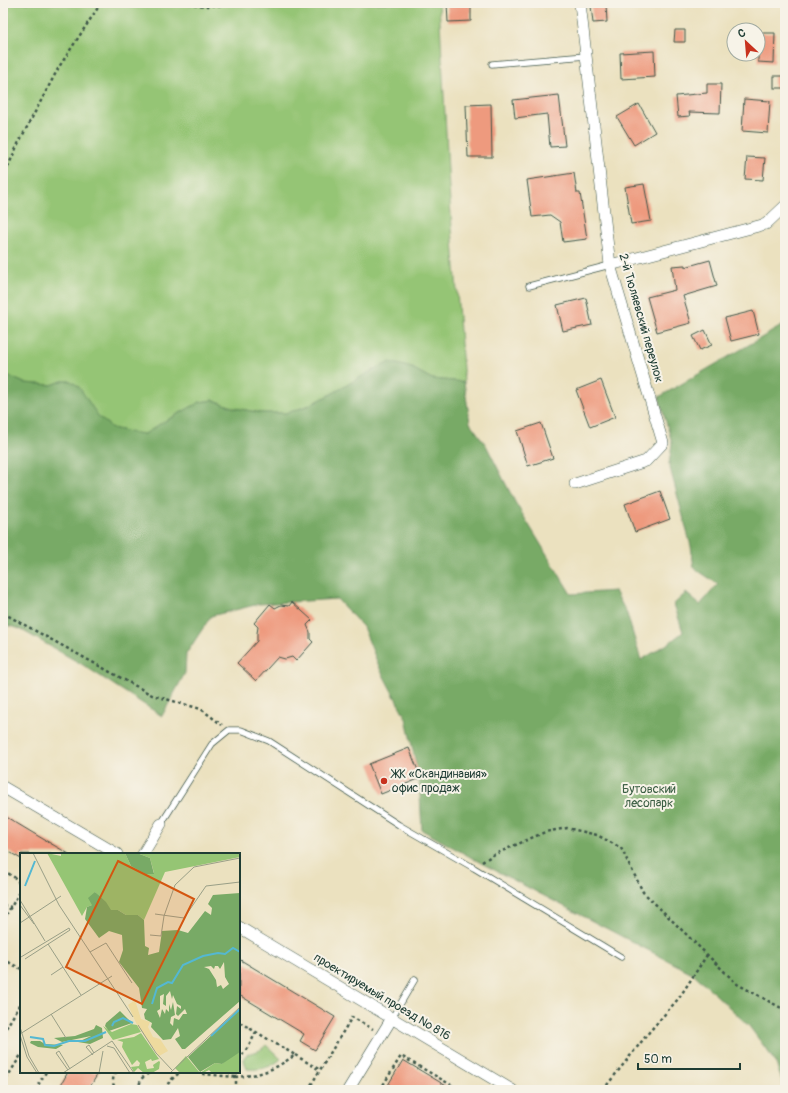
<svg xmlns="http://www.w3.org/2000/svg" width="788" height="1093" viewBox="0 0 788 1093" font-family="Pangolin,sans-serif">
<rect width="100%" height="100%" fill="#f7f3e8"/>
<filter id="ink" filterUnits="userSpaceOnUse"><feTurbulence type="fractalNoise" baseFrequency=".025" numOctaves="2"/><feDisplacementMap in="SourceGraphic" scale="8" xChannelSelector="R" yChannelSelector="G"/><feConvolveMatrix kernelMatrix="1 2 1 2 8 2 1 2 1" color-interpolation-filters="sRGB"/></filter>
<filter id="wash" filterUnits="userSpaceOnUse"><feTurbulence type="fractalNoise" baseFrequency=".012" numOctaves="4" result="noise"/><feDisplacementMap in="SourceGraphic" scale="16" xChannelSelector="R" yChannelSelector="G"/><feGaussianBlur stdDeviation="0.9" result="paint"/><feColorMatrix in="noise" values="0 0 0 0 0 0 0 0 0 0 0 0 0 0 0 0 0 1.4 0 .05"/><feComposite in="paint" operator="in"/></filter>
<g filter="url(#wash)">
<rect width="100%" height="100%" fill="#ebe1bf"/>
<g fill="#95c574" stroke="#5a8154">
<polygon points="3,3 439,3 449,189 464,382 432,379 412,368 333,393 310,405 287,413 262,413 235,408 213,400 200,402 160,424 145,434 134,433 112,428 98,416 79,388 71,381 62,381 52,385 24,383 3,373"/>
<path d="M 266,1045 L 281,1059 C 270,1068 261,1070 247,1069 L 244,1060 L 245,1056 C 254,1050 258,1054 266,1045 Z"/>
</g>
<polygon fill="#78aa66" stroke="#4c744d" points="785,324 785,1089 775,1061 749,1026 694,974 481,863 422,830 419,778 406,718 381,671 363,627 337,599 259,604 211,616 186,654 185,673 162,716 83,665 20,629 3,624 3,373 24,383 52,385 62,381 71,381 79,387 98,416 112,428 134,433 145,434 160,424 200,402 213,400 235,408 262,413 287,413 310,405 333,393 371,371 390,362 412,368 432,379 464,382 470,423 486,445 515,502 571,594 615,591 627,614 641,660 669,643 683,632 674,604 686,593 700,605 718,584 694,568 691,546 669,464 672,443 659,397"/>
<g id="blocks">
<g fill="#ee9a7e">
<polygon points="447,3 471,3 471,21 448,22"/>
<polygon points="606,4 607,22 593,23 591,6"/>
<polygon points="675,30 685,30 685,42 674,42"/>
<polygon points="758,33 775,33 774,63 758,62"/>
<polygon points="654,51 655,77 621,79 620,53"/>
<rect x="774" y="76" width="11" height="12"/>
<polygon points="707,84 721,84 720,113 689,112 690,116 678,117 676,96 707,93"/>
<polygon points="559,95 565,146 550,147 547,114 515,118 513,100"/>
<polygon points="744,99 770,101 768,133 742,131"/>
<polygon points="491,104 492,157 468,157 466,105"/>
<polygon points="639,104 655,132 634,145 617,117"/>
<polygon points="747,157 765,158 763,180 745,179"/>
<polygon points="574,173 577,193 580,193 587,239 563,242 560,222 550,215 532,217 527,180"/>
<polygon points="644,184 651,221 631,224 625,187"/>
<polygon points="710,260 717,286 683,296 691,323 657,332 647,297 675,290 672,266 685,265 685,267"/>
<polygon points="586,298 592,325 563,331 557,305"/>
<polygon points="753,311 759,334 731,341 725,318"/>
<polygon points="705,330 712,345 700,350 693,336"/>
<polygon points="601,380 615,417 590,427 576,390"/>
<polygon points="541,423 553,458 528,466 517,431"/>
<polygon points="660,491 670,519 635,532 625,504"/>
<polygon points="292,602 312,620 307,625 310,632 310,639 313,642 296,661 292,657 285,659 278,657 256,681 237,663 257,641 257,633 258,627 254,623 270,604 275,608 281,605 289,606"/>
<polygon points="409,748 421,778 381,794 369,764"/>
<polygon points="3,815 43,839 69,854 21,854 21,859 3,848"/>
<polygon points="239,959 335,1017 315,1050 300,1041 304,1034 239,995"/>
<polygon points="403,1060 453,1090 385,1090"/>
<polygon points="68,1072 99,1072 88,1090 58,1090"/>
</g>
</g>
</g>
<g filter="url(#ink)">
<use href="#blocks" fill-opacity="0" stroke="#3e5649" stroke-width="1"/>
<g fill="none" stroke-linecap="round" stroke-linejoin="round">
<defs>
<g id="lane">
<polyline points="492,64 586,56"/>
<polyline points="529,286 610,265"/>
<polyline points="161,824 212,744 229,730 241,730 269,741 399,825 474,868 621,957"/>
<polyline points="392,1018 415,979"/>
</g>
<g id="street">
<polyline points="610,265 766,224 785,206"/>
<polyline points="575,484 646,461 663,443 610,265 580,3"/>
<polyline points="3,787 117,854"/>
<polyline points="143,854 161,824"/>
<polyline points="239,927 512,1090"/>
<polyline points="348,1090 392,1018"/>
</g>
</defs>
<use href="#lane" stroke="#3e5649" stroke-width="7"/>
<use href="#street" stroke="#3e5649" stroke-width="12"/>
<g stroke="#3e5649" stroke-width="2.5" stroke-dasharray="3 3" stroke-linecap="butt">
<polyline points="182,3 207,6 260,3"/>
<polyline points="3,178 18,144 59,67 101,3"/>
<polyline points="3,613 152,695 201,709 222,725"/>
<polyline points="482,862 493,855 545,832 567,828 597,835 621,848 643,892 737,984 785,1010"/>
<polyline points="3,870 14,877 18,881 20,887 20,892 3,920"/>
<polyline points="3,905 11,907"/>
<polyline points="3,959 21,969"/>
<polyline points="3,1033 21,1003"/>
<polyline points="295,1055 320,1070"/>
<polyline points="239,1060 250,1044 256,1032"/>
<path d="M 116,1072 C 112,1078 112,1084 116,1090"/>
<polyline points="197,1072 202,1074 236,1077"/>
<polyline points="3,1084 21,1055"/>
<polyline points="3,1089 5,1090"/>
<polyline points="35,1090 46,1072"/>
<polyline points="138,1090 141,1079 150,1072"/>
<path d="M 167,1090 C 165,1083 175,1077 180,1072"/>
<path d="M 236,1090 L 236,1077 C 261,1075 274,1070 295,1055 L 239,1022"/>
<polyline points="308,1090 352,1017 373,1029"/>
<polyline points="380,1090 401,1056 460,1090"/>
<polyline points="603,1090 650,1031 679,998 707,955"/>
</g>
<use href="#lane" stroke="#fff" stroke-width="5.5"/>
<use href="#street" stroke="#fff" stroke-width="11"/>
</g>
</g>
<circle fill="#c8321e" stroke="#f7f3e8" stroke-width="1.5" cx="384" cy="781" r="4"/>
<g text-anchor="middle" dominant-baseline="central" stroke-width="4" stroke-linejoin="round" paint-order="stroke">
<g font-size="12" fill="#1f3d34" stroke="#f7f3e8">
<text transform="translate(641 318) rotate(74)">2-й Тюляевский переулок</text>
<text transform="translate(382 997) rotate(31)">проектируемый проезд № 816</text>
</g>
<g font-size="12" fill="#1f3d34" stroke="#f7f3e8" text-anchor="start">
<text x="392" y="774">ЖК «Скандинавия»<tspan x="392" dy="14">офис продаж</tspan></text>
</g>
<g font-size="12" fill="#3c5f44" stroke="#f7f3e8">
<text x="649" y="789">Бутовский<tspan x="649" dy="14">лесопарк</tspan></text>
</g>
</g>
<g transform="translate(20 853)">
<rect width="220" height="220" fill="#ebe1bf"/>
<path d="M 27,0 L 41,3 L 41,0 L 105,0 L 111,13 L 134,20 L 130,5 L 117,0 L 220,0 L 220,4 L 145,19 L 124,67 L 118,62 L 106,62 L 98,57 L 90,57 L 75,39 L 72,52 L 67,54 L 62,63 ZM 111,171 L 117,172 L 121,179 L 93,187 L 83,173 L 92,179 ZM 121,180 L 139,206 L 132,208 L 131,206 L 125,209 L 127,216 L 134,215 L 133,212 L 139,208 L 140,209 L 139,216 L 132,220 L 124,220 L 118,215 L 114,219 L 111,214 L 119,213 L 120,210 L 117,207 L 112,212 L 102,194 L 103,189 L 97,187 L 114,184 ZM 220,199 L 220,220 L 192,220 L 189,217 L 183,220 L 160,220 L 155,215 L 166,203 L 180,220 L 195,210 L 202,211 L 211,203 Z" fill="#95c574"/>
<path d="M 105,0 L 117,0 L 130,5 L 134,21 L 126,21 L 111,13 ZM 75,39 L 86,49 L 91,57 L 98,57 L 106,62 L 118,62 L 124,67 L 125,93 L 129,95 L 128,102 L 139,99 L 142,78 L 158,77 L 168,80 L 185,58 L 191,62 L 192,55 L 188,51 L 193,42 L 220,40 L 220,148 L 165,196 L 162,196 L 155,186 L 160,183 L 158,175 L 151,186 L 143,187 L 131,174 L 132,170 L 125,166 L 124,161 L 127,156 L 122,155 L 119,135 L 99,109 L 103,97 L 102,82 L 89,78 L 79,85 L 65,66 L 67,54 L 72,52 L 68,45 ZM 204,109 L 205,124 L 209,131 L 203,136 L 201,132 L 197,134 L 196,127 L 189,116 L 184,114 L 191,113 L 194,116 L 195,113 L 198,113 L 200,116 ZM 150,138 L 152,146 L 153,142 L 157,151 L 161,153 L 161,156 L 157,153 L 156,161 L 158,163 L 165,156 L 167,161 L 163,161 L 159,167 L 154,165 L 153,173 L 150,170 L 151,164 L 155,162 L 153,149 L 151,157 L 149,151 L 149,159 L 146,156 L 145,161 L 142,156 L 140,165 L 137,158 L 140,156 L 140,143 L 144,141 L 143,151 L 146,153 L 146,143 ZM 220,156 L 220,199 L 202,211 L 195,210 L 180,219 L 168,204 ZM 100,158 L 112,170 L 89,178 L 85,173 L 86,170 ZM 76,172 L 82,175 L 83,185 L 70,191 L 58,189 L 71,183 L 42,189 L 34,185 L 55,183 L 74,176 ZM 11,188 L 20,188 L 25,191 L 43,192 L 36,196 L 18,194 L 10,190 Z" fill="#78aa66" fill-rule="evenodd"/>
<path d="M 115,147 L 121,166 L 130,169 L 128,174 L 133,184 L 140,186 L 148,198 L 139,203 L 117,172 L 108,152 Z" fill="#eeda9e"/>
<path fill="none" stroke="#54b8d2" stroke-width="2" d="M 5,33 L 15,8M 132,151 L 137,135 L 148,129 L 152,130 L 163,112 L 183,103 L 198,100 L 205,101 L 213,95 L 220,99M 92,173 L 94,169 L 103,165 L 113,170M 191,183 L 220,156M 10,184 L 23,186 L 25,192 L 34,193 L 49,188 L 65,188 L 86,179"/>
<path fill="none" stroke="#999f87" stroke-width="1" d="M 13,0 L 39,52 L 113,164M 0,47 L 25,88M 0,52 L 14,71M 135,61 L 164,65 L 186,33 L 220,29M 0,70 L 41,43M 130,82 L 141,83 L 144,63 L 155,32 L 174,14 L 220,5M 28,91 L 61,142M 70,99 L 86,90 L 112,130M 1,104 L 49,75 L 50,77 L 5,106M 31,122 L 43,114M 31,161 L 46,185M 118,172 L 136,200 L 152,217M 0,174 L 9,203 L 19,220M 0,181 L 92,123M 0,182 L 7,204 L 17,220M 87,193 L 94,195 L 110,220M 73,202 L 66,194 L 69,192 L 74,200M 48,217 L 36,200 L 39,198 L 50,216M 43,220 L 92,188 L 114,220M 79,220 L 83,198M 150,220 L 220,154"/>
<path fill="#d45610" fill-opacity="0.15" stroke="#d45610" stroke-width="2" d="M 98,8 L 174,46 L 122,151 L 46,114 Z"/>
<rect width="220" height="220" fill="none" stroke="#1f3d34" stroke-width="2"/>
</g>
<rect width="788" height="1093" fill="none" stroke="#f7f3e8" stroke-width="16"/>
<g transform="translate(746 42) rotate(334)"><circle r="19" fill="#f7f3e8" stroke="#a1aaa0"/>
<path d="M0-3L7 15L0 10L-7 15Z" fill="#c8321e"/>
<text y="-6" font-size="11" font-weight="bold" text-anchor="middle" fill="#1f3d34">С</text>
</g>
<path d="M638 1063v6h102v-6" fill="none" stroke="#1f3d34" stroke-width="2"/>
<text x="644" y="1063" font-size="12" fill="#1f3d34" stroke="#f7f3e8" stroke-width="3" paint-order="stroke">50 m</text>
</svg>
